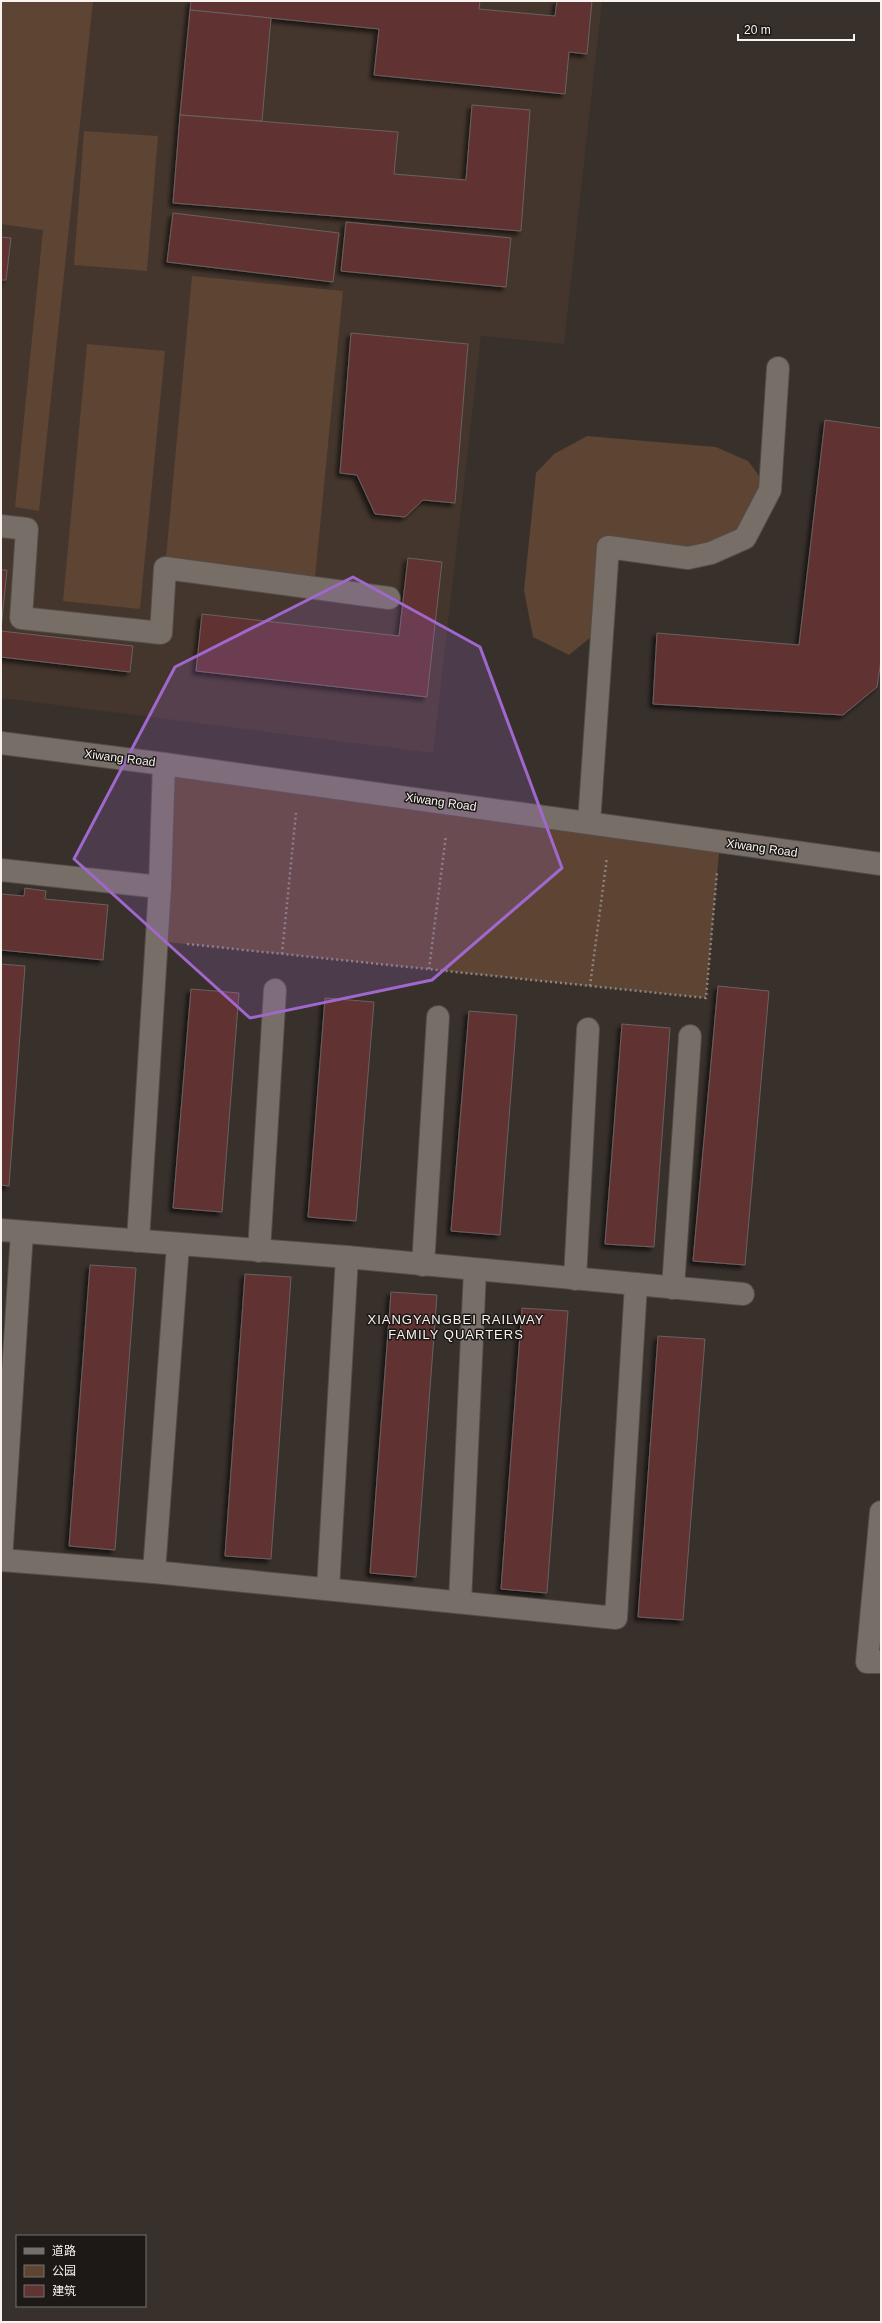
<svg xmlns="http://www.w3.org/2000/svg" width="882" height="2323" viewBox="0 0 882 2323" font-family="Helvetica,'Noto Sans SC',sans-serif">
<defs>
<filter id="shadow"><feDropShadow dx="-3.5" dy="3.5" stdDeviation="2" flood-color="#0009"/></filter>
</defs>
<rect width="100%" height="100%" fill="#38302b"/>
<polygon fill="#44362d" points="1,1 602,1 564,344 481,336 433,753 1,698"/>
<g fill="#5d4433">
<polygon points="1,1 93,1 39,511 15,507 43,230 1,224"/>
<polygon points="84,131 158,136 147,271 74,265"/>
<polygon points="192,276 343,291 314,588 165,568"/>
<polygon points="87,344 165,351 140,609 63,601"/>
<polygon points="587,436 716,447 748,461 770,490 745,538 711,553 608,547 602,628 569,655 533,637 524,590 536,473 554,454"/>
<polygon points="164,764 720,842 706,998 157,941"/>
</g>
<g fill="#613332" stroke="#6b605f" filter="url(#shadow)">
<polygon points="191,1 480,1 479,9 555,16 557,1 592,1 587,54 569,52 565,94 374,75 379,29 190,10"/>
<polygon points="190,10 271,18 262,121 180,115"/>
<polygon points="472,105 530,110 521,231 173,203 180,115 398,132 394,174 466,180"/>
<polygon points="173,213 339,233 333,282 167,262"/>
<polygon points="346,222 511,238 506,287 341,271"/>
<polygon points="1,237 11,238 6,280 1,280"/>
<polygon points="351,333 468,344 455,503 423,500 405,517 375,514 357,475 340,473"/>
<polygon points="825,420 881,428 881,660 877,687 843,715 653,704 657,633 799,645"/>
<polygon points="408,558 442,562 427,697 196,671 202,614 399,636"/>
<polygon points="1,570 7,570 1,629"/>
<polygon points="1,631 133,646 130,672 1,657"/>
<polygon points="25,888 46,891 45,899 108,905 103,960 1,950 1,894 24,896"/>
<polygon points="1,964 25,966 9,1186 1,1185"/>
<polygon points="718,986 769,991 745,1265 693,1261"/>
<polygon points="191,989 239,993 222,1212 173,1208"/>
<polygon points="325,998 374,1002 356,1221 308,1217"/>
<polygon points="469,1011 517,1015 500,1235 451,1231"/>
<polygon points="622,1024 670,1028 654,1247 605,1244"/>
<polygon points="90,1265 136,1268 115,1550 69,1546"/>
<polygon points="245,1274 291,1277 271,1559 225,1556"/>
<polygon points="391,1292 437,1295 416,1577 370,1573"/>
<polygon points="522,1308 568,1311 547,1593 501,1589"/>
<polygon points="658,1336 705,1339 683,1620 638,1617"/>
</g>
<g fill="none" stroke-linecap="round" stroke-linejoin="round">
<defs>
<g id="service">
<polyline points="1,526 27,529 21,618 161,633 165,568 389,598"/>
<polyline points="589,823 608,547 688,558 711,553 745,538 770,490 778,368"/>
<polyline points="1,870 160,887"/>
<polyline points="1,1230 347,1257 743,1294"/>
<polyline points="22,1232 1,1560 154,1572 178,1245"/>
<polyline points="138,1241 160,887 164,764"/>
<polyline points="259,1251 275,990"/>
<polyline points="423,1265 438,1017"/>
<polyline points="575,1279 588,1029"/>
<polyline points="673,1288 690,1036"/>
<polyline points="154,1572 616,1618 636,1284"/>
<polyline points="328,1589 347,1257"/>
<polyline points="460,1602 475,1270"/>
</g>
<polyline id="minor" points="881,1512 867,1662 881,1662"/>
<polyline id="tertiary" points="1,743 164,764 881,864"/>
</defs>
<use href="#service" stroke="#534d48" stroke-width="24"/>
<use href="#minor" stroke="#534d48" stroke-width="24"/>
<use href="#tertiary" stroke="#534d48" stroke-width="24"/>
<g stroke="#8a837e" stroke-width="2.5" stroke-dasharray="2 3" stroke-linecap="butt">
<polyline points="187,944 706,998 717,872"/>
<polyline points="282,954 296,813"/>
<polyline points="429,969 446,835"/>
<polyline points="590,986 607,857"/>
</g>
<use href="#service" stroke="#776e68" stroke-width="22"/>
<use href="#minor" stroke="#776e68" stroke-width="22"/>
<use href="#tertiary" stroke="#776e68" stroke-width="22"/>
</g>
<path fill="#a068cd" fill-opacity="0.2" stroke="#a068cd" stroke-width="3" stroke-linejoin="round" d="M 353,577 L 480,647 L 562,868 L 432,980 L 250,1018 L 74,859 L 175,667 Z"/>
<g text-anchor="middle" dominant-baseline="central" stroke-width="3" stroke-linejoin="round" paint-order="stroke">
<g font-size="12" fill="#f8f3ef" stroke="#1c1916">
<text transform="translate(120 758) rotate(7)">Xiwang Road</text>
<text transform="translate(441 802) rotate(8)">Xiwang Road</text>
<text transform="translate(762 848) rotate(8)">Xiwang Road</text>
</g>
<g font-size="13" letter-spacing="1" fill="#f8f3ef" stroke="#1c1916">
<text x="456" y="1319">XIANGYANGBEI RAILWAY<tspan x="456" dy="15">FAMILY QUARTERS</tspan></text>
</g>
</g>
<rect width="882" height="2323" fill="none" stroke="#f8f3ef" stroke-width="4"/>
<rect x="16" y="2235" width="130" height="72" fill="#1c1916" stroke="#74706d"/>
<rect x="24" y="2248" width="20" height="6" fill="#776e68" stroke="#74706d"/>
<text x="52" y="2255" font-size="12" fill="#f8f3ef">道路</text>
<rect x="24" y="2265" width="20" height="12" fill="#5d4433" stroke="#74706d"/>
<text x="52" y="2275" font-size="12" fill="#f8f3ef">公园</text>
<rect x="24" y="2285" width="20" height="12" fill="#613332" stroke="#74706d"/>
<text x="52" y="2295" font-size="12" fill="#f8f3ef">建筑</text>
<path d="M738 34v6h116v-6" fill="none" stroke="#f8f3ef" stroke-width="2"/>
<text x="744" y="34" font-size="12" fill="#f8f3ef" stroke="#1c1916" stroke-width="3" paint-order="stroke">20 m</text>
</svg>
